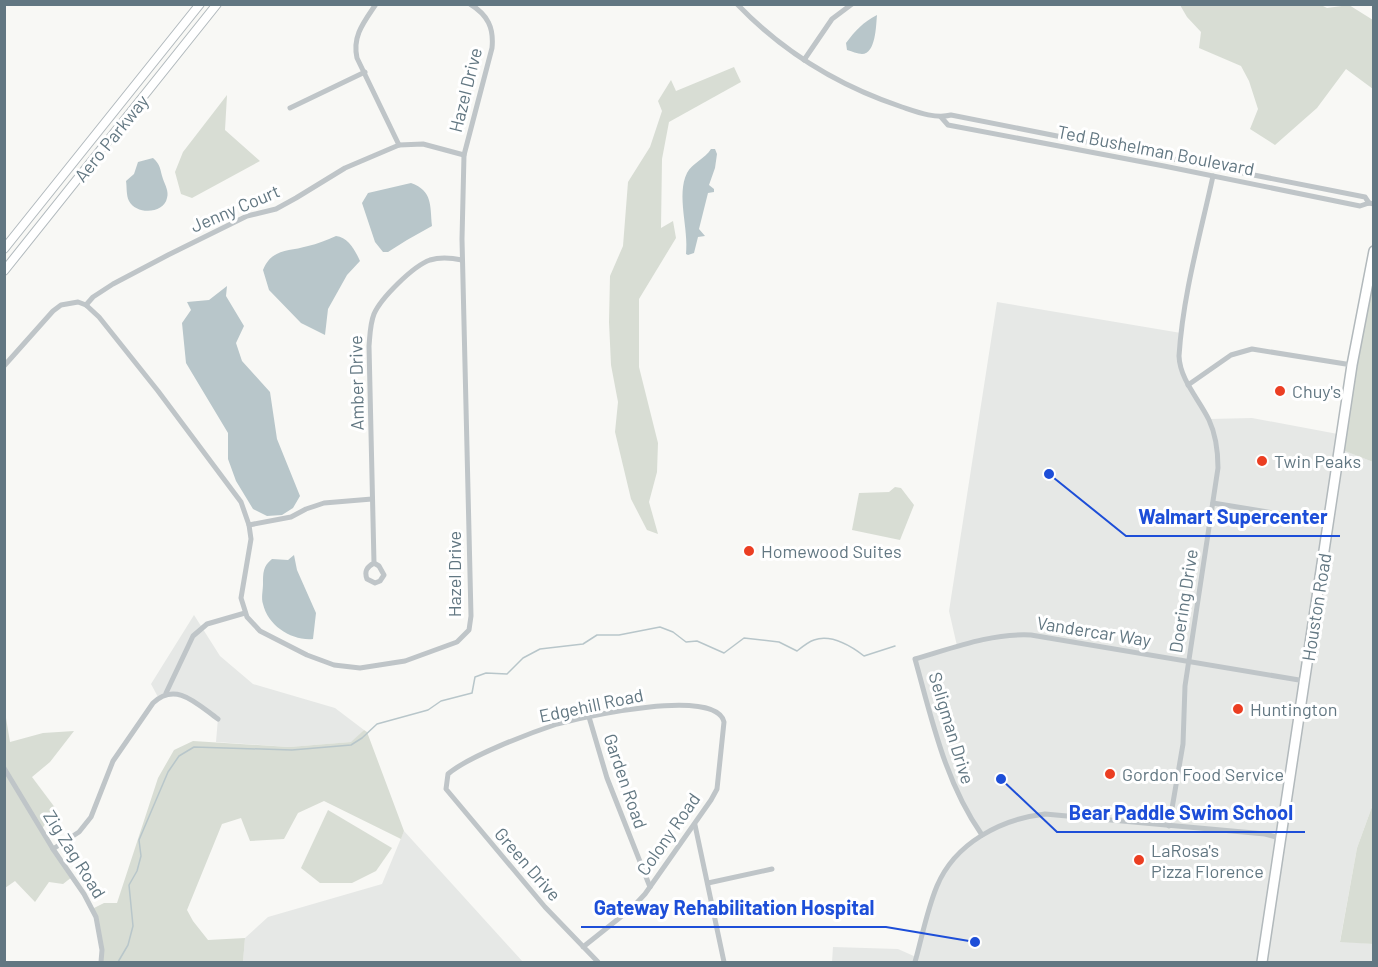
<svg xmlns="http://www.w3.org/2000/svg" width="1378" height="967" viewBox="0 0 1378 967" font-family="Barlow,sans-serif">
<rect width="100%" height="100%" fill="#f8f8f5"/>
<g fill="#e6e8e6">
<polygon points="997,302 1181,333 1179,364 1209,419 1252,418 1343,435 1341,449 1373,462 1373,804 1357,848 1340,941 1373,944 1373,962 832,962 833,947 898,949 916,957 931,902 951,862 982,835 956,794 915,659 957,646 949,611"/>
<polygon points="194,615 220,656 253,684 335,708 364,730 352,742 289,747 216,742 218,718 179,694 158,697 151,684"/>
<polygon points="404,831 523,962 243,962 245,938 268,917 382,884"/>
</g>
<g fill="#d8ddd4">
<polygon points="1319,4 1327,8 1349,5 1373,20 1373,89 1346,69 1317,108 1275,145 1250,129 1258,109 1249,81 1241,66 1199,48 1201,32 1187,17 1180,5"/>
<polygon points="734,67 741,82 669,122 662,159 661,228 673,221 676,238 639,299 639,367 658,443 657,472 649,502 658,534 647,530 631,499 615,432 618,402 611,365 609,322 610,276 623,246 628,182 650,147 662,111 658,101 671,80 676,91"/>
<polygon points="227,95 225,130 260,161 192,198 181,194 175,172 183,152"/>
<polygon points="1373,251 1373,462 1340,449"/>
<polygon points="895,487 901,488 914,505 900,540 852,530 859,493 889,492"/>
<polygon points="4,706 10,742 43,733 74,731 50,762 32,777 56,809 41,830 72,877 63,884 49,882 35,902 15,881 5,888"/>
<polygon points="364,730 367,732 404,831 401,839 324,801 298,813 284,839 250,841 241,818 222,824 187,910 193,921 208,940 245,938 243,962 101,962 102,950 92,909 104,903 117,903 158,778 174,750 193,741 289,747 351,742"/>
<polygon points="1373,804 1373,944 1340,942 1357,848"/>
<polygon points="328,810 392,848 376,871 352,883 320,883 301,868"/>
</g>
<g fill="#b8c6ca">
<path d="M 877,15 C 876,25 876,54 862,54 C 858,54 851,51 847,50 L 846,43 C 855,31 863,22 877,15 Z"/>
<path d="M 711,149 L 715,149 L 717,154 L 715,168 L 709,185 L 714,189 L 714,192 L 708,193 L 699,229 L 705,236 L 698,237 L 694,253 L 688,255 L 686,254 C 689,229 676,195 687,173 C 692,163 705,159 711,149 Z"/>
<path d="M 153,158 C 161,165 160,170 163,179 C 165,185 169,191 167,198 C 164,214 136,215 129,201 C 126,195 127,187 126,181 L 134,174 L 138,162 Z"/>
<path d="M 411,183 C 433,191 430,206 432,226 L 407,240 L 388,252 L 383,252 L 375,242 L 362,203 L 368,193 Z"/>
<path d="M 336,236 C 348,237 355,250 360,261 L 347,275 L 328,309 L 325,335 L 301,323 L 269,290 L 263,270 C 272,248 288,252 308,246 C 317,244 327,240 336,236 Z"/>
<polygon points="227,286 226,296 244,326 236,343 242,361 270,392 277,439 300,496 293,508 282,515 267,516 253,509 236,481 228,459 228,433 186,363 182,323 191,310 187,302 209,300"/>
<path d="M 294,555 L 297,570 L 316,613 L 313,639 C 292,641 268,626 263,604 C 261,598 263,590 263,584 C 263,573 263,566 272,559 L 288,560 Z"/>
</g>
<g fill="none" stroke-linecap="round" stroke-linejoin="round">
<path stroke="#b8c6ca" stroke-width="1.5" d="M 118,962 L 128,945 L 133,926 L 129,885 L 137,871 L 141,856 L 139,840 L 168,772 L 179,756 L 194,747 L 292,750 L 351,745 L 362,738 L 377,724 L 428,710 L 441,701 L 472,693 L 475,677 L 486,673 L 507,674 L 523,658 L 540,649 L 583,644 L 597,635 L 619,635 L 660,627 L 673,632 L 686,642 L 697,641 L 724,653 L 744,638 L 779,642 L 797,651 C 802,647 808,642 814,640 C 831,634 851,646 864,656 L 895,646"/>
<defs>
<g id="secondary">
<polyline points="4,249 200,4"/>
<polyline points="4,271 217,4"/>
</g>
<polyline id="primary" points="1262,962 1352,365 1374,251"/>
</defs>
<use href="#secondary" stroke="#b1b9bd" stroke-width="10"/>
<use href="#primary" stroke="#b2b9bc" stroke-width="12"/>
<g stroke="#bfc5c8" stroke-width="5">
<path d="M 376,4 C 364,22 352,36 357,58 L 399,145"/>
<path d="M 737,4 C 783,52 839,86 902,107 C 917,112 935,119 951,115 L 1365,197 L 1369,203"/>
<polyline points="804,60 832,19 852,4"/>
<polyline points="290,108 365,72"/>
<polyline points="941,117 948,125 1164,166 1360,206 1369,203 1374,204"/>
<polyline points="86,305 93,297 113,284 168,255 247,216 276,209 296,198 345,168 399,145 423,144 464,155"/>
<path d="M 4,366 L 53,311 L 61,305 L 78,302 L 86,305 L 99,317 L 158,391 L 241,502 L 249,525 L 251,539 L 241,598 L 247,617 L 260,631 L 307,655 L 334,665 L 360,668 L 405,661 L 457,642 L 469,630 L 471,616 L 462,239 L 464,155 L 492,48 C 494,28 488,15 470,4"/>
<polyline points="1188,385 1231,355 1252,349 1352,365"/>
<polyline points="1213,503 1329,522"/>
<polyline points="249,525 291,517 306,509 324,503 372,499"/>
<path d="M 374,563 L 379,566 L 384,575 L 380,581 L 375,583 L 367,579 C 364,571 367,567 374,563 L 369,346 C 370,335 370,324 374,314 C 381,298 413,266 430,260 C 440,257 452,258 462,260"/>
<polyline points="166,693 193,636 207,624 245,613"/>
<polyline points="589,717 607,778 650,887"/>
<polyline points="4,768 53,849 84,894 96,917 102,950 101,962"/>
<polyline points="695,825 724,962"/>
<path d="M 1169,826 L 1183,744 L 1185,686 L 1218,468 C 1218,452 1216,435 1209,420 C 1199,399 1180,380 1179,356 C 1183,294 1200,236 1213,176"/>
<path d="M 982,835 C 945,782 932,720 915,659 C 953,648 991,633 1031,635 L 1305,681"/>
<path d="M 53,849 L 79,832 L 91,817 L 113,761 L 153,703 C 176,681 197,704 218,719"/>
<polyline points="708,883 772,869"/>
<path d="M 583,947 L 632,908 L 645,894 L 711,800 L 717,789 L 724,722 C 716,687 584,717 557,724 C 530,733 469,756 448,774 L 446,789 L 545,907 L 598,962"/>
<path d="M 915,962 C 922,937 927,910 937,886 C 955,843 1001,819 1045,814 L 1265,834 L 1280,838"/>
</g>
<use href="#secondary" stroke="#fff" stroke-width="8"/>
<use href="#primary" stroke="#fff" stroke-width="9"/>
</g>
<g fill="#eb3e22" stroke="#fff" stroke-width="2">
<circle cx="1280" cy="391" r="6"/>
<circle cx="1262" cy="461" r="6"/>
<circle cx="749" cy="551" r="6"/>
<circle cx="1238" cy="709" r="6"/>
<circle cx="1110" cy="774" r="6"/>
<circle cx="1139" cy="860" r="6"/>
</g>
<g text-anchor="middle" dominant-baseline="central" stroke-width="6" stroke-linejoin="round" paint-order="stroke">
<g font-size="18" fill="#627782" stroke="#fff">
<text transform="translate(465 90) rotate(-76)">Hazel Drive</text>
<text transform="translate(111 138) rotate(-51)">Aero Parkway</text>
<text transform="translate(1156 150) rotate(11)">Ted Bushelman Boulevard</text>
<text transform="translate(235 208) rotate(-23)">Jenny Court</text>
<text transform="translate(356 383) rotate(-91)">Amber Drive</text>
<text transform="translate(454 574) rotate(-90)">Hazel Drive</text>
<text transform="translate(1183 601) rotate(-81)">Doering Drive</text>
<text transform="translate(1316 607) rotate(-81)">Houston Road</text>
<text transform="translate(1094 631) rotate(9)">Vandercar Way</text>
<text transform="translate(591 705) rotate(-12)">Edgehill Road</text>
<text transform="translate(952 728) rotate(73)">Seligman Drive</text>
<text transform="translate(626 781) rotate(71)">Garden Road</text>
<text transform="translate(668 834) rotate(-55)">Colony Road</text>
<text transform="translate(75 854) rotate(58)">Zig Zag Road</text>
<text transform="translate(528 864) rotate(49)">Green Drive</text>
</g>
<g font-size="18" fill="#627782" stroke="#fff" text-anchor="start">
<text x="1292" y="391">Chuy's</text>
<text x="1274" y="461">Twin Peaks</text>
<text x="761" y="551">Homewood Suites</text>
<text x="1250" y="709">Huntington</text>
<text x="1122" y="774">Gordon Food Service</text>
<text x="1151" y="850">LaRosa's<tspan x="1151" dy="21">Pizza Florence</tspan></text>
</g>
</g>
<path fill="none" stroke="#1d4ed8" stroke-width="2" d="M1049 474L1126 536H1340M1001 779L1057 832H1305M975 942L886 927H581"/>
<g fill="#1d4ed8" stroke="#fff" stroke-width="2">
<circle cx="1049" cy="474" r="6"/>
<circle cx="1001" cy="779" r="6"/>
<circle cx="975" cy="942" r="6"/>
</g>
<g font-size="20" text-anchor="middle" font-weight="bold" fill="#1d4ed8" stroke="#fff" stroke-width="6" stroke-linejoin="round" paint-order="stroke">
<text x="1233" y="524">Walmart Supercenter</text>
<text x="1181" y="820">Bear Paddle Swim School</text>
<text x="734" y="915">Gateway Rehabilitation Hospital</text>
</g>
<rect width="1378" height="967" fill="none" stroke="#627782" stroke-width="12"/>
</svg>
